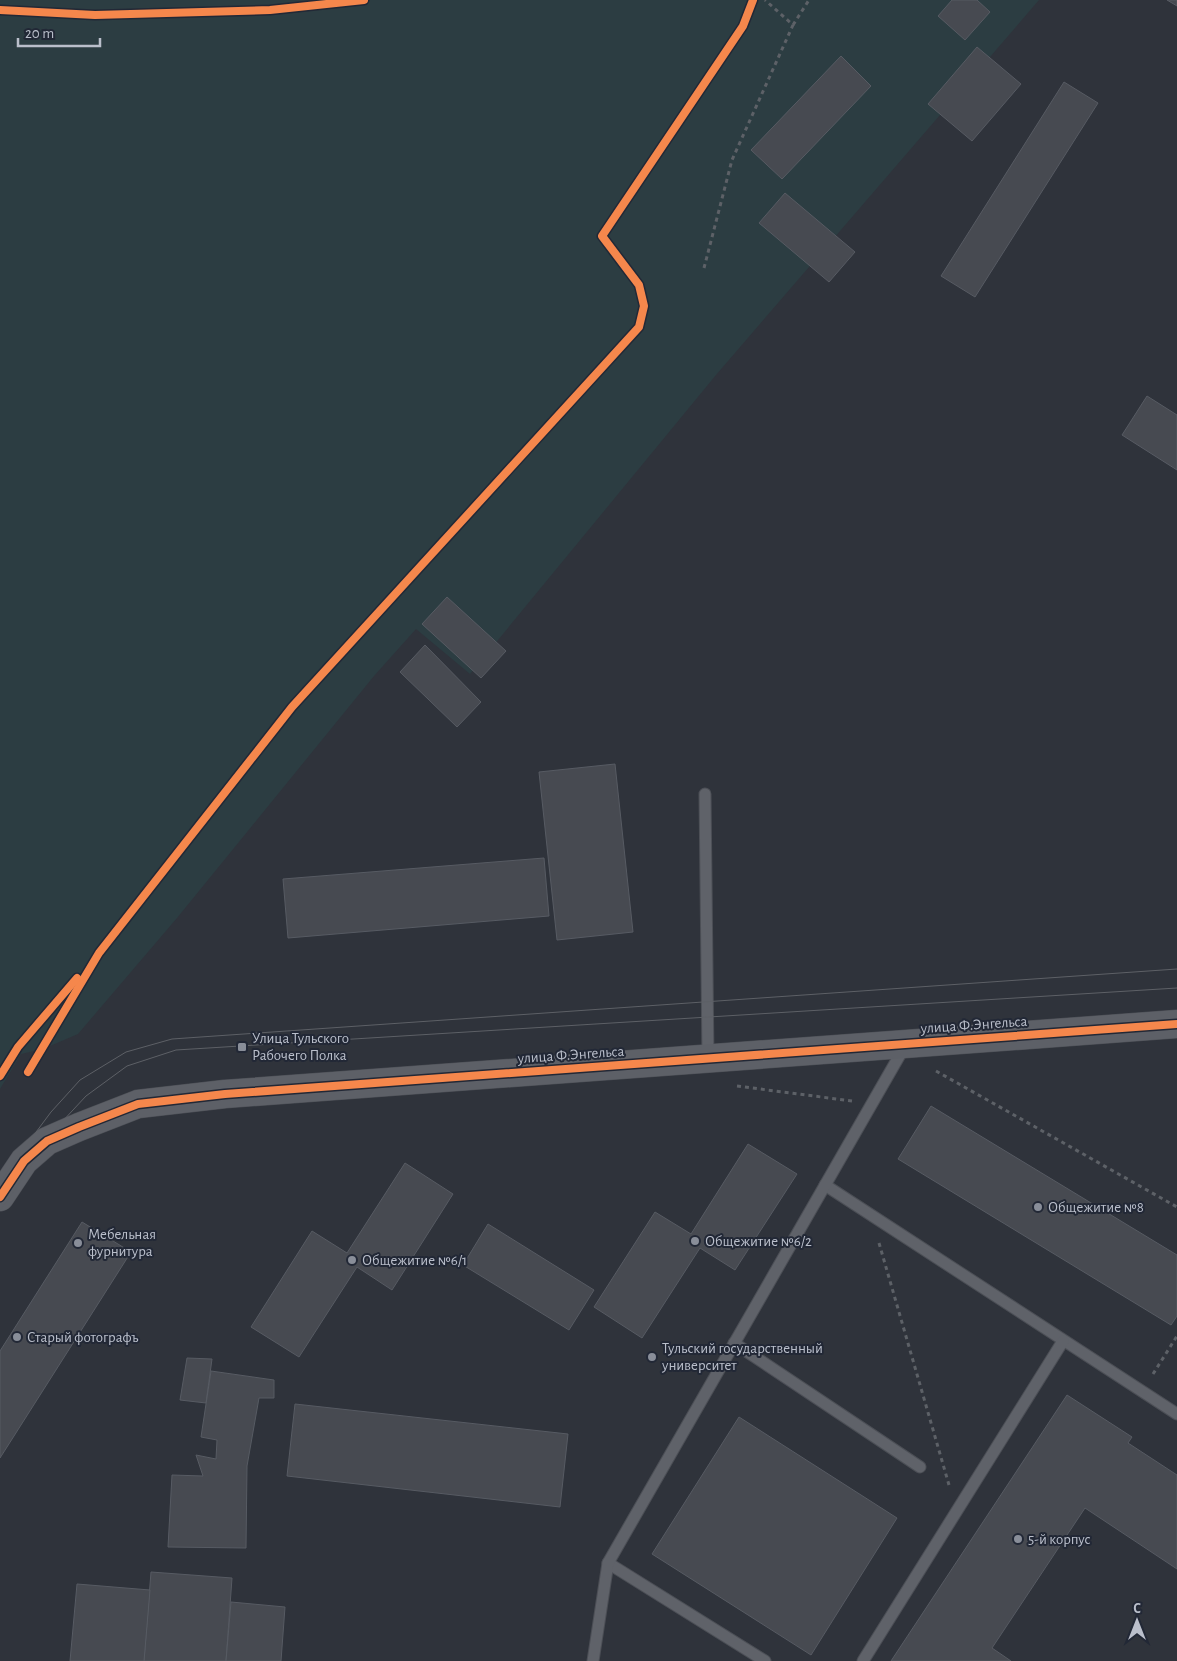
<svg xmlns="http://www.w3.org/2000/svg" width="1177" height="1661" viewBox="0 0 1177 1661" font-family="'Alegreya Sans',sans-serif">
<rect width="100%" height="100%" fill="#2f333b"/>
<polygon fill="#2c3d42" points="0,0 1039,0 716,375 470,674 416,629 374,676 177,918 78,1034 43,1049 21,1054 0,1089"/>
<g fill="#474a51" stroke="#575b63">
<polygon points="952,0 977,0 990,12 965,40 938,16"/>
<polygon points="1167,0 1177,0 1177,6"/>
<polygon points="977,47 1021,84 972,141 928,104"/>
<polygon points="841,56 871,86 782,179 751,150"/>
<polygon points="1064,82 1098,103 975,297 941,276"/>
<polygon points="785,193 855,252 829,282 759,223"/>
<polygon points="1147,396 1177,415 1177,470 1122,435"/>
<polygon points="447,597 506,651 481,678 422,624"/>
<polygon points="425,645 481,702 457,727 400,672"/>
<polygon points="615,764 633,932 557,940 539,772"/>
<polygon points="544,858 549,916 288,938 283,879"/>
<polygon points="931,1106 1177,1255 1177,1316 1171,1325 898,1159"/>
<polygon points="748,1144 797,1174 735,1270 700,1248 642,1338 594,1307 655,1212 691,1234"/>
<polygon points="405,1163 453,1194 392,1290 357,1267 299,1357 251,1327 312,1231 347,1253"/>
<polygon points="82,1222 131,1252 0,1458 0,1351"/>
<polygon points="488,1224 594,1290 569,1330 463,1265"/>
<polygon points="187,1358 212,1359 206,1403 180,1400"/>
<polygon points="211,1371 274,1380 274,1398 259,1398 247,1466 246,1548 168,1547 172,1475 203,1476 196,1455 216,1459 217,1440 201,1437"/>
<polygon points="1067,1395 1132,1437 1128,1443 1177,1475 1177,1569 1085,1508 992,1648 1011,1661 891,1661"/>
<polygon points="295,1404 568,1434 560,1507 287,1476"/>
<polygon points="739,1417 897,1518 811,1655 652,1554"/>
<polygon points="151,1572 232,1578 226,1661 144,1661"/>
<polygon points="77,1584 150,1590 144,1661 70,1661"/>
<polygon points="231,1602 285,1607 281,1661 226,1661"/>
</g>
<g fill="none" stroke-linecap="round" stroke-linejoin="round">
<defs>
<g id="lane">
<polyline points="705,794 708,1059"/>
<polyline points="825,1185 1177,1414"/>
<polyline points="734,1343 920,1467"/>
<polyline points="608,1563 765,1661"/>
<polyline points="593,1661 608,1563 905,1046"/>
<polyline points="863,1661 1063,1341"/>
</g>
<polyline id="secondary" points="0,1197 24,1161 47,1141 79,1127 138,1104 225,1094 1177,1024"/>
</defs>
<use href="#lane" stroke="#4c4f56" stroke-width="13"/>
<use href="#secondary" stroke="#4c4f56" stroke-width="29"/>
<g stroke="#5d6167" stroke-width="3" stroke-dasharray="4 4" stroke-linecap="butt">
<polyline points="793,25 809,0"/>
<polyline points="704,268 732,160 793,25 765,0"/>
<polyline points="936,1071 1177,1207"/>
<polyline points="737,1086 852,1101"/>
<polyline points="879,1243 949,1485"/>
<polyline points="1153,1374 1177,1336"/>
</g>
<use href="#lane" stroke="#5f6269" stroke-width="11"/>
<use href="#secondary" stroke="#5d6067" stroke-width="28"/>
<g stroke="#5d6066" stroke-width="1">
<polyline points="0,1183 16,1159 51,1112 80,1080 126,1052 172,1039 1177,969"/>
<polyline points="0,1211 60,1124 86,1096 127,1066 176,1050 1177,988"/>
</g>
<defs>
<g id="cycleway">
<polyline points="0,10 95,15 270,10 364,0"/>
<polyline points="28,1072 99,953 292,707 639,327 644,306 639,285 602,236 743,26 753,0"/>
<polyline points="0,1076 18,1047 77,978"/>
<polyline points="0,1197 24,1161 47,1141 79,1127 138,1104 225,1094 1177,1024"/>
</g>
</defs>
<use href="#cycleway" stroke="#222836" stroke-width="11"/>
<use href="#cycleway" stroke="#f5874c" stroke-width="8"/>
</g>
<g fill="#898e99" stroke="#222836" stroke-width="2">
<rect x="237" y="1042" width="10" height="10" rx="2.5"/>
<circle cx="1038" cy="1207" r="5"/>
<circle cx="695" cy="1241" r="5"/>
<circle cx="78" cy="1243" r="5"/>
<circle cx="352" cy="1260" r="5"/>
<circle cx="17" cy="1337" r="5"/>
<circle cx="652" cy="1357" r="5"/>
<circle cx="1018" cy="1539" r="5"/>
</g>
<g text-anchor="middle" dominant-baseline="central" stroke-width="4" stroke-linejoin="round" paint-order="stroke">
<g font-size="15" fill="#babfcb" stroke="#222836">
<text transform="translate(974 1025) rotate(-4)">улица Ф.Энгельса</text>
<text transform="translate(571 1055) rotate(-4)">улица Ф.Энгельса</text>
</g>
<g font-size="15" fill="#babfcb" stroke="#222836" text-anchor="start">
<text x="252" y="1038">Улица Тульского<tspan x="252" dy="17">Рабочего Полка</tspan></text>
<text x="1048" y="1207">Общежитие №8</text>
<text x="88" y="1234">Мебельная<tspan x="88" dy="17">фурнитура</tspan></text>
<text x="705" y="1241">Общежитие №6/2</text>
<text x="362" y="1260">Общежитие №6/1</text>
<text x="27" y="1337">Старый фотографъ</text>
<text x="662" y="1348">Тульский государственный<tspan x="662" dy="17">университет</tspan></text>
<text x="1028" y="1539">5-й корпус</text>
</g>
</g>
<g transform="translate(1137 1621)" stroke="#222836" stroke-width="4" paint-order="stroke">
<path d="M0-4L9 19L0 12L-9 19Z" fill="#babfcb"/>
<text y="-8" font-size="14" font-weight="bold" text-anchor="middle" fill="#babfcb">С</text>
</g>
<path d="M18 38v8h82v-8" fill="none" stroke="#babfcb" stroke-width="2.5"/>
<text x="25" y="38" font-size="15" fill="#babfcb" stroke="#222836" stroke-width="4" paint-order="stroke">20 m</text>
</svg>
